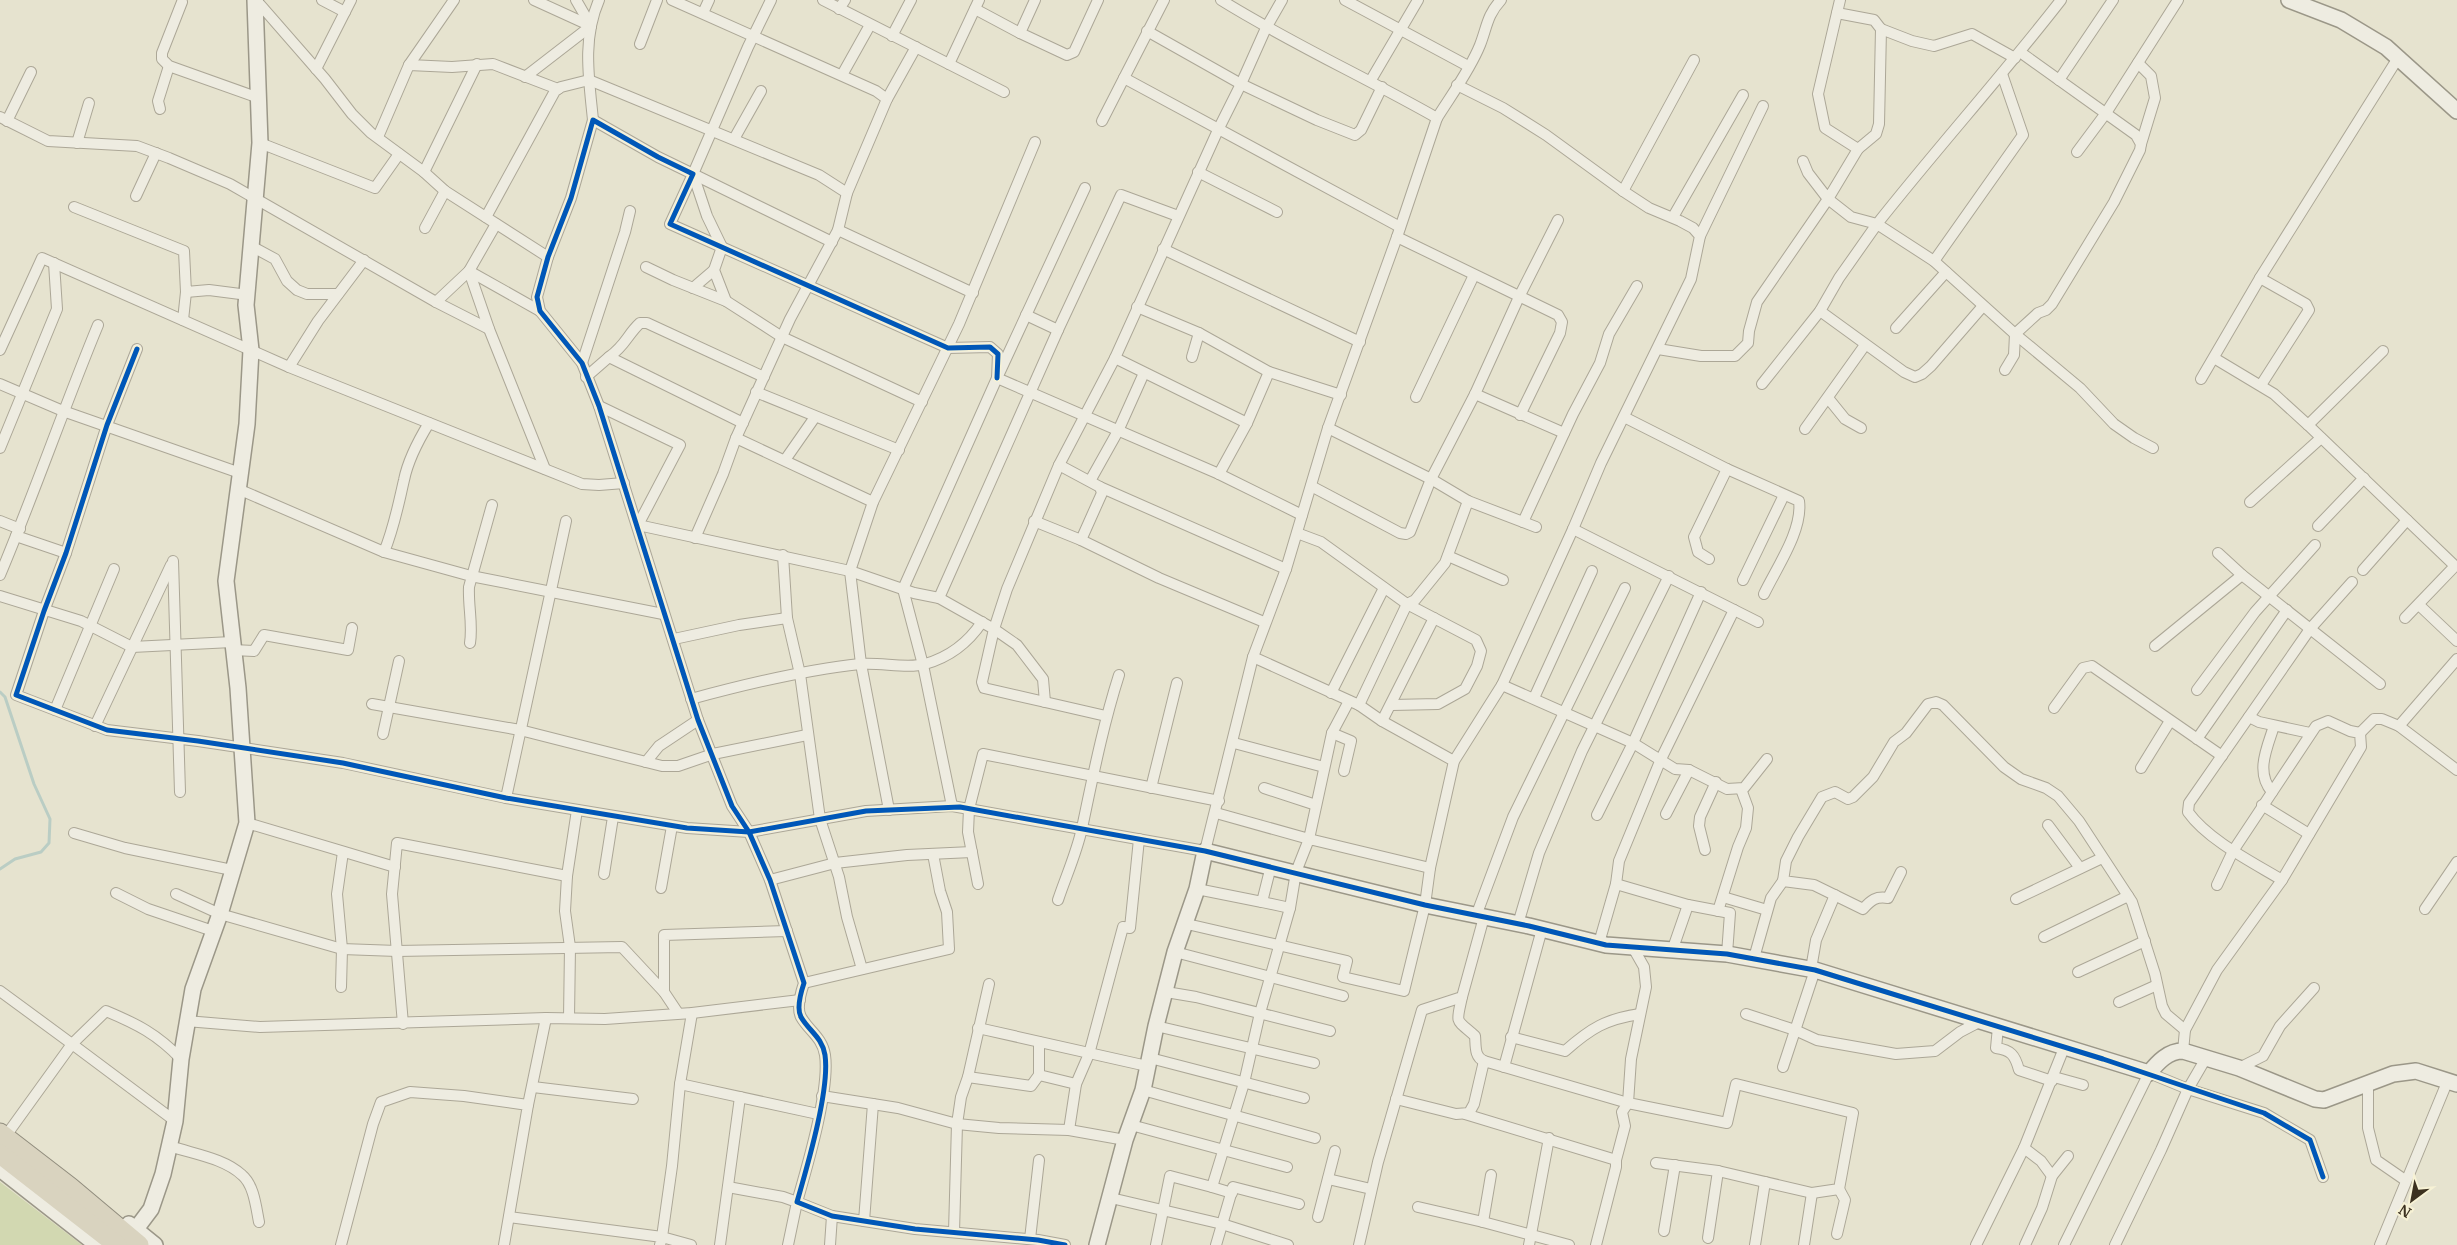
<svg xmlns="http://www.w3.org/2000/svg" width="2457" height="1245" viewBox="0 0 2457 1245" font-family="Merriweather,serif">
<rect width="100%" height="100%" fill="#e6e3cf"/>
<polygon fill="#d2d8b1" points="0,1182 82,1245 0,1245"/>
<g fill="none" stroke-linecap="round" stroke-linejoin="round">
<polyline stroke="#bacdc4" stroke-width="3" points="0,692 5,697 34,784 50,819 49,843 41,852 15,859 0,869"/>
<defs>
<g id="street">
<polyline points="256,0 325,79 352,114 371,133 424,172 445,191 548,257"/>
<polyline points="322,0 345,12"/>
<polyline points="534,0 591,26"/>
<polyline points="576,0 591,26"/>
<polyline points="672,0 876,91 887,99"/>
<polyline points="823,0 1004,92"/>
<polyline points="1035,0 1020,33 1067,55 1074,52 1098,0"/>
<polyline points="1164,0 1124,78 1400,227"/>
<polyline points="1345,0 1468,66"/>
<polyline points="182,2 162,53 162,59 169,66 259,98"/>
<polyline points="839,9 845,0"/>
<polyline points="975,9 1020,33"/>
<polyline points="703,13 709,0"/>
<polyline points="1837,13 1874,20 1881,29 1879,124 1876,134 1858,149"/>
<polyline points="1881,29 1912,41 1934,46 1972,34 2015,58"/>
<polyline points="1147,31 1241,84 1317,120 1355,135 1361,130 1382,87"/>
<polyline points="892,36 911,0"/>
<polyline points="640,44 657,0"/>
<polyline points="2138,63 2151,76 2155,98 2141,144"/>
<polyline points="949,64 979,0"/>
<polyline points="409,65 454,0"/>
<polyline points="316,69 351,0"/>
<polyline points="842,75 870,25"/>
<polyline points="525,77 591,26"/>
<polyline points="1371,80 1418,0"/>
<polyline points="2059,80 2113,0"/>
<polyline points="1457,85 1503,108 1546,135 1623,191 1649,208 1680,221 1693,228 1700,236 1691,279 1601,463 1573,529 1502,685"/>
<polyline points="160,109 158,101 169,66"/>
<polyline points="0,117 48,141 137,146 169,158 230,184 436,302 489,329"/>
<path d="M 1437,118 C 1452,94 1470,70 1480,45 C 1487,27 1487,15 1501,0"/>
<path d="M 593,120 C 589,79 582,39 599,0"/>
<polyline points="7,121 31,72"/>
<polyline points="1102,121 1124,78"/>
<polyline points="378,137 409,65 452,67 493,64 558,89"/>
<polyline points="734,139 761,91"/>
<polyline points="77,143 89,103"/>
<polyline points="260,143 375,188 399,154"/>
<polyline points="2077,152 2106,113 2178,0"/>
<polyline points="1803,161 1808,173 1828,199 1858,149 1825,128 1818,94 1840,0"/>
<polyline points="424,172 477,64"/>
<polyline points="1198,172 1277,212"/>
<polyline points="693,174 832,242"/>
<polyline points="1623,191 1694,60"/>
<polyline points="136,196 156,153"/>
<polyline points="74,207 184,251 186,292 209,290 248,295"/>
<polyline points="486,217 555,91 561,87 589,80 819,175 847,193"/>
<polyline points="1673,217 1743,95"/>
<polyline points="496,224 469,271 489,329 545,469"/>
<polyline points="425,228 445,191"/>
<polyline points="838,230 973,293"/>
<polyline points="1700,236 1763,106"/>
<polyline points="1397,237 1558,315 1562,322 1560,333 1520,415"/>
<polyline points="251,246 275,259 287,281 297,290 307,294 338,294"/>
<polyline points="1163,249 1360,342"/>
<polyline points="1934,261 2023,135 2002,74"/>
<polyline points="646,267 673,280 726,301 782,337 922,402"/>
<polyline points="2260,278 2306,304 2309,310 2261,385"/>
<polyline points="693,288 714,270"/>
<polyline points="726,301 714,270 722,247 707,216 693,174 748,47 771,0"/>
<polyline points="436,302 469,271 540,311"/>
<polyline points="1137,307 1199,333 1269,372 1341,395"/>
<polyline points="1820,311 1904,372 1915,377 1922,374 1931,366 1983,306"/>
<polyline points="1026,315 1058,330 1121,195 1178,216"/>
<polyline points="183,320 186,292"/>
<polyline points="1896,328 1946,272"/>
<path d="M 137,349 L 107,425 L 66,553 L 44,611 L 16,695 L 107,730 L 198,741 L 343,763 L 506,798 L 687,828 L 749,832 L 866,811 L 952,806 L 1205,851 L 1253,657 L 1286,569 L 1328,428 L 1397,237 L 1437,118 C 1365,77 1290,43 1221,0"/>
<path d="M 1658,349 L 1701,356 L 1735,356 L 1748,343 L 1749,331 L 1757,302 L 1828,199 L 1851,217 L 1877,224 C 1937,148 2002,76 2061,0"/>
<polyline points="0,350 42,258 289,367 582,484 599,485 624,483"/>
<polyline points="2383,351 2308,425 2455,566 2405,618"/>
<path d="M 609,357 C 626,345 627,335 640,323 L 647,323 L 764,377"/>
<polyline points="1192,357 1199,333"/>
<polyline points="1115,358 1247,423"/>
<polyline points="2214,358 2274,394 2308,425"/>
<polyline points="582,363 625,232 630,211"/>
<polyline points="289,367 318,321 364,260"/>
<polyline points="2005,370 2014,355 2015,334 2038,313 2046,310 2052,304 2114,202 2140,150 2141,144 2136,135 2020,52"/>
<polyline points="586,377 609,357 743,423"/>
<path d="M 997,378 L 998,354 L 990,347 L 948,348 L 670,224 L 693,174 L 658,157 L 593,120 L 571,198 L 548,257 L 537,297 L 540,311 L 582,363 L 599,406 L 698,720 L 732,806 L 749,832 L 770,880 L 804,983 C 801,992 796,1008 801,1017 C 809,1031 822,1037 825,1055 C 830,1090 807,1167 797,1202 L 832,1216 L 915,1229 L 1038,1240 L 1065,1245"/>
<polyline points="997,378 1219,474 1302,515"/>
<polyline points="2201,379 2260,278 2398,58"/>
<polyline points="0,384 63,411 240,473"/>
<polyline points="1762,384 1820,311 1839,278 1877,224 1934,261 2015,334 2080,388 2114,424 2134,438 2153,448"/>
<polyline points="756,392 899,450"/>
<polyline points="1475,394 1564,433"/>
<polyline points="1416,397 1474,275"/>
<polyline points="1828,398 1845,419 1861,428"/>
<polyline points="599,406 680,445 638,525 850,571 914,593 939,598 994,629 982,682 984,688 1045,702 1043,679 1017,645 994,629 1007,589 1059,465 1115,358 1218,130 1241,84 1266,28 1282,0"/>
<path d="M 1624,417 L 1727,469 L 1799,501 C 1803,530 1777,567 1764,594"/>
<polyline points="1328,428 1431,479 1468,501 1445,563 1415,600 1407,604 1359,705"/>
<polyline points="1805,429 1865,345"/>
<polyline points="736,438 873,502"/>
<polyline points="0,448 57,309 54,263"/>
<polyline points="785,460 815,417"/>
<polyline points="1059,465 1100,487 1286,569"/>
<polyline points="1219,474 1247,423 1269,372"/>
<polyline points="1090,481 1118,431 1144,373"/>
<polyline points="1311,486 1400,533 1406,534 1410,532 1431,479 1475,394 1519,297 1558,220"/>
<polyline points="238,489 384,552 471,576 663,614"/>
<polyline points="1468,501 1536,527"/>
<polyline points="2250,502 2321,438"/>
<polyline points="0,521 20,529"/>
<polyline points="1034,521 1081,540 1159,578 1264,622"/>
<polyline points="1523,522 1573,414 1600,363 1609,334 1637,286"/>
<polyline points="2318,526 2364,478"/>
<polyline points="1573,529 1758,622"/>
<polyline points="1297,533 1321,542 1407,604 1476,640 1481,651 1477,666 1465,689 1438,704 1392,705"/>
<polyline points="16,536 66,553"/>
<polyline points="695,538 723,474 736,438 790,319 838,230 847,193 887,99 916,47"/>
<polyline points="1081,540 1102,493 1100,487"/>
<path d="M 384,552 C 394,528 398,506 404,480 C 408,460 418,441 429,423"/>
<polyline points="2218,553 2242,575 2380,684"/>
<polyline points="783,555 787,618 800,674 820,819 839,877 847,917 862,969"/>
<polyline points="1448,556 1503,580"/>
<polyline points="1709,559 1698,552 1694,537 1727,469"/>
<polyline points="173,561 180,792"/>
<polyline points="2363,570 2407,520"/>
<path d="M 0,575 C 35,492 64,407 98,325"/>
<polyline points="1743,580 1784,495"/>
<polyline points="0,596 81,621 132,647 232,642"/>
<polyline points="939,598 1058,330"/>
<polyline points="2419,605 2457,641"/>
<polyline points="674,639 739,625 787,618"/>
<path d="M 470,643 C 473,624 468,606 469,587 L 492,505"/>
<polyline points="2155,646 2242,575"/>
<polyline points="233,650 254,651 264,635 348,650 352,628"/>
<polyline points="1253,657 1359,705 1382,721 1434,618"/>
<polyline points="2457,659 2399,726 2457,770"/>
<polyline points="2197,690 2255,612 2315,545"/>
<polyline points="1331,693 1384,588"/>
<polyline points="1534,698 1592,571"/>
<path d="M 691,699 C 746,684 804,670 860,664 C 880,662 907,669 925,664 C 950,657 968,643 982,622"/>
<polyline points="1045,702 1106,716"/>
<polyline points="372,704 520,730 662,766 678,766 713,754 807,735"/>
<polyline points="2054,708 2083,668 2092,666 2222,756"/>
<polyline points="55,710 114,569"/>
<polyline points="2249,717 2259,722 2310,733"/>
<polyline points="1382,721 1454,761"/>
<polyline points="95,726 171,565"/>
<polyline points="1332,733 1351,741 1344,771"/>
<polyline points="2360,733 2374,719 2382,719 2399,726"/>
<polyline points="383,734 399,661"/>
<polyline points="2197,739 2287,610"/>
<polyline points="1234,743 1324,767"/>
<polyline points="646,762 659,746 698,720"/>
<polyline points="2141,768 2170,721"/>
<polyline points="1151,788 1177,683"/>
<polyline points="1264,788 1316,805"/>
<path d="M 2272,792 C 2255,772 2267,748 2274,726"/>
<polyline points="506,798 566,521"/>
<polyline points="2262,805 2309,834"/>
<polyline points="952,806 923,665 903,589 997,378 1085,188"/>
<polyline points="889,810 861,664 850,571 873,502 959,324 1035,142"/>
<polyline points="1216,813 1309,839 1332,733 1349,701"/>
<polyline points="1666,814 1689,770 1727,789 1744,788 1767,759"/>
<polyline points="1597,815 1633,743 1701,592"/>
<polyline points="247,823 395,867"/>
<polyline points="2048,825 2080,868"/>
<polyline points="74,833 125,848 232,870"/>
<polyline points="1705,850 1699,826 1700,817 1716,782"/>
<path d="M 1901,872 L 1888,898 C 1876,896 1871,900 1863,909 L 1814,885 L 1783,881 L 1786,861 L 1798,837 L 1822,797 L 1835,792 L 1848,799 L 1853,797 L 1873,777 L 1894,742 L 1906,733 L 1928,704 L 1936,702 L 1943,705 L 2004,767 L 2021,779 L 2046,788 L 2058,796 L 2079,821 L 2132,902 L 2155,974 L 2162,1006 L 2166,1014 L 2185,1030"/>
<polyline points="604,874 613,817"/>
<polyline points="770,880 835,863 907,855 972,852"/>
<path d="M 2282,880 C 2252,862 2208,840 2188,812 L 2189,803 L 2310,629 L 2352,582"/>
<polyline points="978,884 968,832 969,809 983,754 1219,801"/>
<polyline points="1616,884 1619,861 1661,759 1734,610"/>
<polyline points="661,888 672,826"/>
<polyline points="1197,889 1262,902 1271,866"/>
<polyline points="116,893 148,909 213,931"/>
<polyline points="176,894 220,914 342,949 397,951 622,947 664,992 678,1013"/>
<polyline points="1723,897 1767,910"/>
<polyline points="2016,899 2102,858"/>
<path d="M 1058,900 C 1066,876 1077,852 1082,828 C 1093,776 1103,725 1119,675"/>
<polyline points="1262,902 1290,908"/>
<polyline points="2425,909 2457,862"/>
<polyline points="1718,911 1738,847 1746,828 1748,808 1741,789"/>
<polyline points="1476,916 1513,817 1625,588"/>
<polyline points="1187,924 1347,961 1343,977 1404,991 1425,905 1430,868 1454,761 1502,685 1633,743 1675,769 1689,770"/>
<polyline points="1518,924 1539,853 1582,751 1669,576"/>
<polyline points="2044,937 2128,896"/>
<polyline points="1599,943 1616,884 1688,905 1730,913 1727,954"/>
<polyline points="1632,946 1644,967 1646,987 1631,1059 1628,1103 1727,1123 1736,1084 1853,1113 1839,1189 1812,1193 1718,1171 1656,1163"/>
<polyline points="1672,951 1688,905"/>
<polyline points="1175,952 1343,996"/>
<polyline points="1754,958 1771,898 1783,881"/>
<polyline points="1811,969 1816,940 1835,895"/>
<polyline points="2078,972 2145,941"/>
<polyline points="804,983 949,949 947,912 940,891 933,854"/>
<polyline points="341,987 342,949 337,894 343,852"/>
<path d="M 0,991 L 72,1044 L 106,1011 C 137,1024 157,1034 181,1059"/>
<polyline points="664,992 664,935 787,931"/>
<polyline points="1166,992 1196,997 1330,1031"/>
<path d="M 1462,997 C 1456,1025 1455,1018 1475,1036 C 1476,1045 1474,1057 1484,1061"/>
<polyline points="2119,1002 2157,985"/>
<polyline points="1746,1014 1795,1030 1817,1040 1896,1054 1935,1051 1960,1032 1981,1021"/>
<polyline points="569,1018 570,947 565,911 567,876 577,810"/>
<polyline points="186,1021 260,1027 546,1018 605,1019 692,1013 800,1000"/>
<polyline points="403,1024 392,894 397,843 567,876"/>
<polyline points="1156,1026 1314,1063"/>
<path d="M 1998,1027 L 1996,1048 C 2011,1050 2015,1055 2019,1070 L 2052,1081"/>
<polyline points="978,1028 1147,1066"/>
<path d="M 1511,1037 L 1565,1051 C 1591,1028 1606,1019 1640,1014"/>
<polyline points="1039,1042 1039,1075 1076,1084"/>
<polyline points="2183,1051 2185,1030 2217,970 2282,880 2361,747 2360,733 2350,731 2328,721 2316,726 2233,851 2217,885"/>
<polyline points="1150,1058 1304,1098"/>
<polyline points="1504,1067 1542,929"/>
<polyline points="1783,1067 1815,970"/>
<polyline points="2239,1068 2263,1056 2280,1026 2314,988"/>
<polyline points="968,1077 1031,1086 1039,1075"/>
<polyline points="2054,1077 2083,1085"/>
<polyline points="2368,1083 2368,1128 2376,1160 2405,1180"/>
<polyline points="680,1084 818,1114"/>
<polyline points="533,1087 633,1099"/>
<polyline points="1143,1090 1315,1138"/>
<polyline points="822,1096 898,1108 957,1124 999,1128 1069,1130 1125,1140"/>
<polyline points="1396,1099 1456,1114 1469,1113 1474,1104 1484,1061 1628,1103 1622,1112 1625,1126 1616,1160"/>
<polyline points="528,1105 546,1018"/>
<polyline points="1465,1114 1616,1160 1616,1167 1596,1245"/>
<polyline points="1131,1125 1287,1167"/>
<polyline points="1069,1130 1076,1084 1089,1054 1123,927 1130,928 1139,839"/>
<polyline points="5,1137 72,1044 175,1121"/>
<path d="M 170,1146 C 193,1154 224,1158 242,1175 C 254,1185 256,1207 259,1222"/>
<polyline points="2024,1148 2041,1161 2052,1176"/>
<polyline points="1328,1179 1371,1189"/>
<polyline points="728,1187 783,1197 797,1202 788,1245"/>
<polyline points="1232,1193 1212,1187 1244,1083 1260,1013 1290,908 1296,872 1309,839 1430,868"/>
<polyline points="1111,1198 1222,1224 1288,1245"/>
<polyline points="1418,1207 1483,1222 1569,1245"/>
<polyline points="509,1217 662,1237 660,1245"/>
<polyline points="1318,1217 1335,1151"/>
<polyline points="864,1221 873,1104"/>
<polyline points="1483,1222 1491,1175"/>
<polyline points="1664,1231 1675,1165"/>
<polyline points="954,1232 957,1124 961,1097 968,1077 989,984"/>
<polyline points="1837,1234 1845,1200 1839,1189"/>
<polyline points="1708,1238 1718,1171"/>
<polyline points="1030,1239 1039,1160"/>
<polyline points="341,1245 373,1124 381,1102 410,1092 464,1096 528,1105 504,1245"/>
<polyline points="691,1245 662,1237 672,1166 680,1084 692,1013"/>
<polyline points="720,1245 740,1097"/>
<polyline points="830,1245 832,1216"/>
<polyline points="1156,1245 1170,1176 1212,1187"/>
<polyline points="1216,1245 1233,1187 1299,1204"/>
<polyline points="1359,1245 1378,1162 1422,1010 1462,997 1484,917"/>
<polyline points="1529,1245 1549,1138"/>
<polyline points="1755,1245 1765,1182"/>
<polyline points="1804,1245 1812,1193"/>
<polyline points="1976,1245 2024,1148 2064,1048"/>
<polyline points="2025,1245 2042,1208 2052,1176 2068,1156"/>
<polyline points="2064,1245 2149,1073 2188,1089 2264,1113 2310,1140 2323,1177"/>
<polyline points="2115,1245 2161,1150 2188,1089 2206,1058"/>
<polyline points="2380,1245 2448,1080"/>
</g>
<g id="secondary">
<polyline points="2289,0 2341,20 2386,47 2457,111"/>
<polyline points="0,1169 97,1245"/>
<polyline points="129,1224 155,1245"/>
<polyline points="124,1245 151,1209 163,1174 175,1121 181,1059 193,989 220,914 247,823 238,688 226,581 247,424 251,350 246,305 260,143 255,0"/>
<path d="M 1097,1245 L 1125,1140 L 1143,1090 L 1156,1026 L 1175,952 L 1197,889 L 1205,851 L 1425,905 L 1529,926 L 1606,945 L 1727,954 L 1815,970 L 2149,1073 C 2158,1062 2168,1051 2183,1051 L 2239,1068 L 2315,1099 L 2324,1100 L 2393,1074 L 2416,1071 L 2457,1084"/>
</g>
<g id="highway">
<polyline points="0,1133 70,1187 139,1245"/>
<polyline points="0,1154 117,1245"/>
</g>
</defs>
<use href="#street" stroke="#aca797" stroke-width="12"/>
<use href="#secondary" stroke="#9b9788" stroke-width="18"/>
<use href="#highway" stroke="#918d7e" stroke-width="21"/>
<use href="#street" stroke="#eeece1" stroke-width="10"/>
<use href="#secondary" stroke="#eeece1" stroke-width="15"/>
<use href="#highway" stroke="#d9d3bf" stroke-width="19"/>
<defs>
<g id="cycleway">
<polyline points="137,349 107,425 66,553 44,611 16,695 107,730 198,741 343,763 506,798 687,828 749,832 866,811 960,807 1205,851 1425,905 1529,926 1606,945 1727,954 1815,970 2103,1059 2264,1113 2310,1140 2323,1177"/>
<path d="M 997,378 L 998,354 L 990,347 L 948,348 L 670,224 L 693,174 L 658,157 L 593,120 L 571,198 L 548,257 L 537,297 L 540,311 L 582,363 L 599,406 L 698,720 L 732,806 L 749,832 L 770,880 L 804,983 C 801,992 796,1008 801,1017 C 809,1031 822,1037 825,1055 C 830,1090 807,1167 797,1202 L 832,1216 L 915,1229 L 1038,1240 L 1065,1245"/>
</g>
</defs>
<use href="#cycleway" stroke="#f7f2d5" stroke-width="8"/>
<use href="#cycleway" stroke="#0057b8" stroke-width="5"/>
</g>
<g transform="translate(2412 1200) rotate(212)" stroke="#f7f2d5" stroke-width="4" paint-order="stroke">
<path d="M0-4L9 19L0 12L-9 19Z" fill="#3c311f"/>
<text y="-8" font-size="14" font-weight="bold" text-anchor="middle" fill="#3c311f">N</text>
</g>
</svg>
